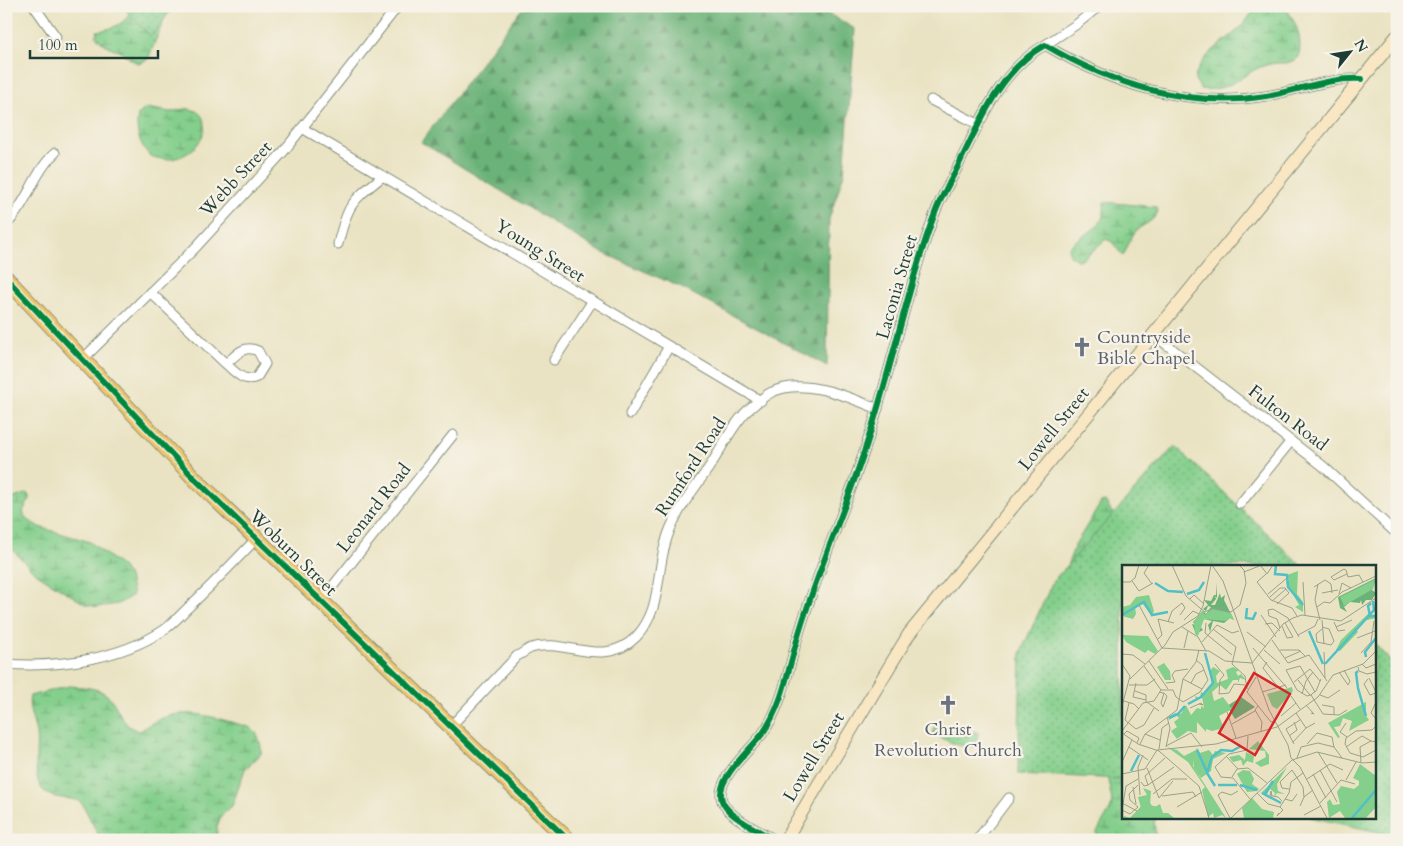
<svg xmlns="http://www.w3.org/2000/svg" width="1403" height="846" viewBox="0 0 1403 846" font-family="Cardo,serif">
<defs>
<pattern id="forest-firs" width="22" height="20" patternUnits="userSpaceOnUse" patternTransform="scale(1.25)"><rect width="22" height="20" fill="#6bb278"/><path d="M5 1l3.5 6h-7zM16 11l3.5 6h-7z" fill="#579263"/></pattern>
<pattern id="wetland-marsh" width="20" height="14" patternUnits="userSpaceOnUse" patternTransform="scale(1.25)"><rect width="20" height="14" fill="#84cf8c"/><path d="M1 5h8M5 5V1M11 12h8M15 12V8" fill="none" stroke="#6ba973"/></pattern>
<pattern id="park-dots" width="8" height="8" patternUnits="userSpaceOnUse" patternTransform="scale(1.25)"><rect width="8" height="8" fill="#84cf8c"/><path d="M2 2h.1M6 6h.1" fill="none" stroke="#6ba973" stroke-width="1.8" stroke-linecap="round"/></pattern>
</defs>
<rect width="100%" height="100%" fill="#f7f3e8"/>
<filter id="ink" filterUnits="userSpaceOnUse"><feTurbulence type="fractalNoise" baseFrequency=".02" numOctaves="2"/><feDisplacementMap in="SourceGraphic" scale="10" xChannelSelector="R" yChannelSelector="G"/><feConvolveMatrix kernelMatrix="1 2 1 2 8 2 1 2 1" color-interpolation-filters="sRGB"/></filter>
<filter id="wash" filterUnits="userSpaceOnUse"><feTurbulence type="fractalNoise" baseFrequency=".0096" numOctaves="4" result="noise"/><feDisplacementMap in="SourceGraphic" scale="20" xChannelSelector="R" yChannelSelector="G"/><feGaussianBlur stdDeviation="1.12" result="paint"/><feColorMatrix in="noise" values="0 0 0 0 0 0 0 0 0 0 0 0 0 0 0 0 0 1.4 0 .05"/><feComposite in="paint" operator="in"/></filter>
<g filter="url(#wash)">
<rect width="100%" height="100%" fill="#eae3c3"/>
<polygon fill="url(#forest-firs)" stroke="#457856" points="524,6 815,6 855,29 844,174 829,219 827,366 680,287 601,252 421,142"/>
<g fill="url(#wetland-marsh)" stroke="#528660">
<path d="M 136,6 L 165,17 L 148,59 L 139,63 C 131,61 127,56 121,52 C 110,46 103,46 96,36 L 97,31 C 115,29 127,22 136,6 Z"/>
<path d="M 1257,6 L 1285,6 C 1297,26 1302,34 1299,57 C 1284,67 1284,61 1270,64 C 1243,70 1233,93 1201,89 L 1195,80 C 1197,56 1228,41 1243,25 C 1248,19 1252,12 1257,6 Z"/>
<path d="M 146,108 C 154,109 162,111 170,112 C 176,112 183,108 189,109 C 223,114 197,173 150,156 C 139,143 135,131 138,115 Z"/>
<path d="M 1104,202 L 1156,207 L 1158,211 C 1154,222 1145,223 1137,230 C 1129,238 1128,247 1123,256 L 1112,242 L 1106,239 L 1083,259 L 1077,260 L 1071,256 L 1068,249 C 1078,233 1108,232 1104,202 Z"/>
<polygon points="27,493 30,499 23,511 25,518 39,527 90,542 122,567 129,577 133,595 118,604 97,607 85,604 34,572 10,547 6,543 6,504 12,499"/>
<polygon points="1105,502 1125,532 1066,568 1076,543 1101,503"/>
<path d="M 69,686 C 81,687 99,687 108,696 C 120,707 120,727 140,731 C 178,702 207,716 249,727 C 260,734 261,742 261,754 L 245,769 L 232,806 L 221,816 L 217,826 L 217,840 L 101,840 L 82,803 C 71,795 53,802 43,790 C 32,779 38,748 36,733 C 34,721 27,708 30,696 Z"/>
<polygon points="1123,696 1123,817 1156,817 1154,824 1157,840 1096,840 1097,832 1111,808 1112,801 1107,775"/>
</g>
<g fill="url(#park-dots)" stroke="#528660">
<polygon points="122,6 174,6 151,37"/>
<polygon points="1175,446 1302,566 1123,566 1123,779 1018,774 1021,652 1053,581"/>
<polygon points="1374,643 1397,669 1397,838 1374,831 1310,817 1374,817"/>
<path d="M 935,726 L 970,736 L 972,731 L 978,733 L 975,746 C 963,750 944,739 933,734 Z"/>
</g>
</g>
<g filter="url(#ink)">
<g fill="none" stroke-linecap="round" stroke-linejoin="round">
<defs>
<g id="minor">
<polyline points="34,6 56,37"/>
<polyline points="1045,45 1077,24 1099,6"/>
<polyline points="931,100 978,124"/>
<polyline points="302,128 761,401"/>
<path d="M 6,225 C 27,204 34,172 55,153"/>
<path d="M 338,244 C 348,203 351,202 383,176"/>
<path d="M 150,292 L 226,364 C 236,373 244,383 257,377 L 265,364 L 258,351 C 244,344 236,355 226,364"/>
<polyline points="1153,334 1323,466 1397,534"/>
<polyline points="82,360 196,247 284,151 398,6"/>
<polyline points="554,360 592,302"/>
<polyline points="630,414 668,348"/>
<polyline points="1240,504 1291,441"/>
<polyline points="321,601 453,435"/>
<path d="M 6,664 C 58,668 120,659 164,630 C 174,623 183,612 192,604 C 214,583 235,561 256,539"/>
<path d="M 451,726 L 517,656 C 522,654 526,650 531,648 C 564,637 603,670 636,637 C 661,611 656,577 665,545 C 672,515 693,491 710,466 C 722,448 733,424 748,410 C 755,404 765,395 772,392 C 803,377 849,397 878,409"/>
<path d="M 775,840 C 760,831 722,815 721,796 C 719,776 752,748 763,733 C 782,706 788,671 797,640 C 816,573 846,509 867,443 C 892,367 907,288 935,213 C 942,194 953,178 961,160 C 982,117 1002,69 1045,45 C 1111,84 1188,109 1266,96 C 1297,91 1330,77 1362,79"/>
<polyline points="977,840 1009,798"/>
</g>
<polyline id="secondary" points="785,840 909,634 1397,36"/>
<polyline id="primary" points="6,278 195,479 568,840"/>
</defs>
<use href="#minor" stroke="#84907c" stroke-width="11"/>
<use href="#secondary" stroke="#84907c" stroke-width="14"/>
<use href="#primary" stroke="#84907c" stroke-width="17"/>
<use href="#minor" stroke="#fff" stroke-width="9"/>
<use href="#secondary" stroke="#f9e7c3" stroke-width="12"/>
<use href="#primary" stroke="#f1c369" stroke-width="15"/>
<defs>
<g id="cycleway">
<polyline points="6,278 195,479 568,840"/>
<path d="M 775,840 C 760,831 722,815 721,796 C 719,776 752,748 763,733 C 782,706 788,671 797,640 C 816,573 846,509 867,443 C 892,367 907,288 935,213 C 942,194 953,178 961,160 C 982,117 1002,69 1045,45 C 1111,84 1188,109 1266,96 C 1297,91 1330,77 1362,79"/>
</g>
</defs>
<use href="#cycleway" stroke="#f7f3e8" stroke-width="9"/>
<use href="#cycleway" stroke="#00873e" stroke-width="6"/>
</g>
</g>
<defs>
<symbol id="church-bare" viewBox="-9 -9 18 18"><path d="M-1.2-6h2.4v3.5h3.3v2.4h-3.3V6h-2.4V-.1h-3.3v-2.4h3.3Z" fill="#6b7280" stroke="#f7f3e8" stroke-width="2.5" paint-order="stroke"/></symbol>
</defs>
<g fill-rule="evenodd">
<use href="#church-bare" x="1068" y="333" width="28" height="28"/>
<use href="#church-bare" x="934" y="691" width="28" height="28"/>
</g>
<g text-anchor="middle" dominant-baseline="central" stroke-width="4.5" stroke-linejoin="round" paint-order="stroke">
<g font-size="18" fill="#1f3d34" stroke="#f7f3e8">
<text transform="translate(236 179) rotate(-47)">Webb Street</text>
<text transform="translate(540 251) rotate(32)">Young Street</text>
<text transform="translate(897 287) rotate(-74)">Laconia Street</text>
<text transform="translate(1288 418) rotate(38)">Fulton Road</text>
<text transform="translate(1054 429) rotate(-51)">Lowell Street</text>
<text transform="translate(691 467) rotate(-57)">Rumford Road</text>
<text transform="translate(374 508) rotate(-52)">Leonard Road</text>
<text transform="translate(293 553) rotate(44)">Woburn Street</text>
<text transform="translate(814 757) rotate(-59)">Lowell Street</text>
</g>
<g font-size="18" fill="#5b616d" stroke="#f7f3e8" text-anchor="start">
<text x="1097" y="337">Countryside<tspan x="1097" dy="21">Bible Chapel</tspan></text>
<text x="948" y="729" text-anchor="middle">Christ<tspan x="948" dy="21">Revolution Church</tspan></text>
</g>
</g>
<g transform="translate(1122 565)">
<rect width="254" height="254" fill="#eae3c3"/>
<path d="M 254,13 L 250,25 L 254,28 L 250,35 L 244,35 L 240,40 L 239,35 L 238,38 L 228,37 L 222,42 L 225,47 L 218,43 L 216,32 ZM 95,18 L 95,33 L 93,31 L 94,34 L 89,40 L 93,40 L 98,28 L 99,33 L 103,30 L 102,35 L 112,55 L 108,53 L 102,58 L 91,56 L 88,67 L 86,60 L 90,56 L 82,54 L 78,61 L 81,65 L 74,69 L 70,59 L 73,60 L 71,57 L 81,46 L 84,49 L 89,42 L 86,41 L 84,46 L 81,44 L 86,40 L 82,35 L 89,36 L 92,30 L 94,30 ZM 119,132 L 133,142 L 113,154 L 105,141 Z" fill="#6bb278"/>
<path d="M 27,30 L 32,46 L 30,51 L 20,38 L 13,42 L 14,49 L 11,54 L 0,51 L 0,42 L 8,40 L 14,32 ZM 136,176 L 147,190 L 147,199 L 139,202 L 133,198 L 144,192 L 143,186 L 127,184 ZM 75,183 L 78,188 L 87,185 L 91,190 L 93,186 L 104,188 L 91,194 L 89,206 L 79,213 L 72,203 L 71,192 ZM 124,187 L 132,191 L 131,198 L 125,196 L 121,201 L 119,195 L 111,197 L 107,192 L 117,190 L 123,195 ZM 121,205 L 128,206 L 132,214 L 130,219 L 137,224 L 135,226 L 125,227 L 115,209 ZM 21,223 L 29,226 L 28,240 L 36,242 L 36,253 L 1,253 L 2,251 L 8,253 L 19,243 L 16,232 L 25,230 Z" fill="#84cf8c"/>
<path d="M 176,6 L 175,29 L 181,37 L 181,47 L 173,42 L 177,40 L 164,17 L 167,15 L 165,10 ZM 254,14 L 251,24 L 218,43 L 222,40 L 218,32 ZM 90,44 L 109,48 L 112,55 L 108,53 L 103,56 L 82,54 L 76,71 L 73,69 L 72,56 L 80,46 L 83,50 ZM 247,48 L 249,52 L 254,50 L 254,53 L 241,56 L 234,64 L 236,67 L 218,86 L 214,85 L 219,75 ZM 0,70 L 26,71 L 36,86 L 33,89 L 26,85 L 23,88 L 4,77 ZM 42,98 L 48,106 L 49,115 L 43,115 L 35,102 ZM 91,102 L 98,106 L 94,111 L 95,118 L 106,114 L 104,105 L 111,102 L 117,105 L 114,107 L 116,111 L 119,109 L 124,115 L 118,113 L 116,118 L 116,115 L 111,115 L 104,125 L 98,120 L 90,127 L 92,136 L 101,132 L 110,144 L 97,151 L 102,163 L 90,166 L 84,164 L 84,167 L 75,157 L 75,168 L 66,166 L 55,174 L 49,166 L 55,162 L 52,157 L 57,153 L 54,150 L 47,155 L 46,152 L 53,148 L 59,149 L 64,140 L 69,150 L 75,143 L 79,144 L 79,141 L 82,143 L 80,132 L 65,139 L 74,134 L 73,131 L 78,133 L 79,127 L 83,129 L 90,120 L 88,106 ZM 170,122 L 171,126 L 155,144 L 150,141 L 145,129 ZM 244,137 L 244,151 L 247,155 L 227,166 L 230,156 L 221,153 L 218,161 L 212,162 L 218,172 L 216,173 L 206,158 ZM 45,182 L 55,185 L 62,191 L 76,184 L 78,189 L 72,192 L 71,201 L 104,253 L 100,250 L 92,253 L 91,248 L 86,252 L 80,225 L 83,222 L 66,197 ZM 238,199 L 254,211 L 254,242 L 244,253 L 223,253 L 218,246 L 207,253 L 205,237 L 208,234 L 211,240 L 218,239 L 215,227 L 219,221 L 232,224 L 237,220 L 237,216 L 231,213 ZM 165,202 L 155,219 L 156,226 L 163,229 L 155,228 L 152,232 L 153,228 L 148,224 L 144,231 L 139,228 ZM 130,233 L 140,244 L 152,247 L 151,253 L 122,253 L 120,243 ZM 26,234 L 31,243 L 38,239 L 41,248 L 46,248 L 52,253 L 8,253 Z" fill="#84cf8c"/>
<path fill="none" stroke="#50bfc6" stroke-width="2.5" d="M 154,0 L 153,9 L 165,10 L 166,22 L 181,40M 33,18 L 46,26 L 61,27M 65,29 L 77,25 L 82,17M 249,38 L 246,41 L 248,51 L 254,51M 125,43 L 124,53 L 131,54 L 134,47M 0,50 L 22,37 L 30,50 L 46,47M 187,66 L 201,99M 244,92 L 243,87 L 254,73M 203,99 L 252,45 L 251,36M 236,106 L 234,108 L 236,123 L 244,151M 66,139 L 79,132 L 91,118 L 83,88M 47,153 L 56,149 L 63,141M 75,185 L 85,207M 9,206 L 17,190M 96,220 L 115,220M 118,220 L 135,225M 93,221 L 85,208 L 90,192 L 99,185 L 110,186 L 119,181M 140,228 L 159,238M 143,229 L 151,216M 230,253 L 254,225"/>
<path fill="none" stroke="#99a18a" stroke-width="1" d="M 27,0 L 22,8 L 30,19M 50,0 L 64,31 L 78,43 L 83,47 L 91,43 L 109,47 L 118,40 L 124,18 L 122,5 L 117,0M 90,0 L 101,16 L 147,145 L 166,180 L 169,193 L 178,202 L 205,253M 139,1 L 145,9 L 151,0M 122,7 L 140,0M 144,9 L 135,17 L 149,35 L 170,43 L 175,51M 225,9 L 212,15 L 209,12 L 222,4 L 224,5 L 226,12 L 237,10 L 241,17M 10,16 L 17,26 L 31,18M 0,17 L 8,17 L 13,13 L 17,0M 181,17 L 183,50M 196,19 L 193,35 L 198,55M 192,22 L 203,15 L 209,19 L 210,28M 200,28 L 216,25M 146,29 L 165,13M 217,29 L 220,18 L 229,23M 148,32 L 158,23 L 163,23 L 167,28 L 155,39M 68,34 L 72,30 L 82,39M 150,36 L 164,24M 17,40 L 40,83 L 87,86 L 103,96 L 130,98 L 161,59 L 171,53 L 180,50 L 219,56 L 254,33M 195,42 L 202,37 L 208,38 L 220,27 L 254,11M 139,50 L 154,72M 62,55 L 71,46 L 77,49M 200,55 L 202,79M 46,57 L 50,46 L 60,38 L 63,43 L 58,50M 212,57 L 216,66 L 223,65M 84,58 L 83,68 L 110,90M 143,59 L 150,58 L 158,66M 160,61 L 165,73 L 171,72 L 163,58M 60,62 L 76,72 L 84,86M 200,62 L 207,64 L 212,76 L 209,80 L 195,77 L 194,69 L 200,64M 214,62 L 230,55M 158,63 L 155,54 L 147,51 L 146,45 L 151,44 L 166,53 L 177,72M 91,64 L 114,82 L 110,99 L 123,111 L 125,124M 125,67 L 144,82M 176,70 L 193,61 L 196,54M 235,73 L 253,66M 35,75 L 40,70 L 36,54 L 52,58M 150,75 L 166,98 L 187,90 L 205,116M 80,77 L 95,60 L 110,68 L 117,66M 62,83 L 66,66M 131,83 L 165,123M 142,85 L 158,99M 158,85 L 177,85 L 183,91M 202,87 L 203,113M 239,88 L 249,77 L 252,56M 0,89 L 11,90 L 23,99M 163,93 L 179,86M 27,96 L 46,124M 145,97 L 141,103 L 155,121M 0,99 L 8,111 L 0,141M 93,99 L 102,110 L 98,115 L 97,129 L 107,128 L 112,119 L 123,120M 240,99 L 244,103 L 254,99M 236,102 L 237,106 L 245,109 L 254,107M 217,107 L 226,120 L 228,116 L 222,105M 134,112 L 125,127 L 149,157 L 153,156M 247,113 L 254,127M 8,114 L 43,80 L 51,67 L 76,51 L 81,41 L 89,0M 61,114 L 80,124M 246,114 L 242,119 L 248,130 L 254,128M 176,115 L 188,130M 172,117 L 188,104 L 198,116M 14,118 L 11,132 L 24,135M 44,118 L 53,117 L 50,110 L 53,106 L 66,104M 69,118 L 74,109 L 82,105M 7,120 L 25,120 L 33,114M 39,125 L 51,125 L 54,132 L 61,137 L 78,127 L 86,115 L 80,100 L 74,95M 13,126 L 24,130 L 24,137M 37,127 L 41,128 L 42,128 L 45,131 L 41,142 L 39,138 L 42,128M 140,127 L 164,120M 193,127 L 178,101 L 164,105 L 175,125 L 185,131 L 189,130 L 191,128 L 193,127 L 194,126 L 199,114M 180,129 L 184,116 L 191,107M 189,130 L 201,149 L 217,150 L 225,145M 198,130 L 206,133 L 218,125M 169,131 L 178,144M 2,136 L 12,139 L 17,144M 25,137 L 37,146M 254,137 L 249,148 L 254,154M 7,138 L 3,155 L 14,164 L 22,160 L 32,143M 184,140 L 192,149 L 189,148M 200,140 L 212,142 L 212,150M 136,141 L 133,145 L 140,157 L 139,166M 68,143 L 79,138 L 81,140 L 77,139M 105,147 L 114,173M 174,148 L 184,163 L 193,158M 159,151 L 174,138M 224,158 L 218,167 L 225,172M 110,159 L 133,146M 254,161 L 250,165 L 234,166 L 224,173 L 223,179 L 228,188 L 241,192 L 254,185M 0,166 L 21,138 L 32,136 L 39,125 L 22,101M 0,168 L 16,179 L 37,186 L 77,221 L 87,253M 2,169 L 5,166 L 17,173 L 15,178M 23,169 L 38,175M 126,171 L 125,185 L 107,189 L 93,202 L 99,212 L 111,213 L 128,234M 167,171 L 175,165 L 172,157M 171,177 L 184,163M 18,179 L 23,169 L 55,145 L 61,114 L 74,97 L 77,85M 172,179 L 164,164 L 178,155M 185,179 L 195,168 L 210,172 L 212,182M 44,181 L 69,168 L 80,182M 7,182 L 26,195M 44,182 L 48,163 L 45,152M 224,182 L 240,171 L 249,176M 37,184 L 40,163 L 47,158M 35,185 L 94,179 L 155,162 L 196,132 L 211,110 L 241,99 L 254,86M 196,187 L 215,218M 104,191 L 116,204M 175,193 L 179,182 L 196,178 L 212,182 L 220,193M 170,195 L 195,187 L 240,198 L 254,197M 0,197 L 10,175M 239,198 L 238,182 L 249,176 L 254,177M 25,203 L 37,233 L 51,216M 198,205 L 215,237M 0,209 L 23,204 L 35,185M 191,209 L 204,233M 110,212 L 115,204 L 126,203 L 145,218M 185,214 L 208,199 L 221,205M 224,215 L 234,197M 19,217 L 22,221 L 26,220 L 52,202M 16,220 L 7,229 L 8,235 L 16,242M 26,220 L 23,211 L 43,193M 11,222 L 14,239M 167,224 L 160,223 L 158,217 L 170,205 L 181,222 L 182,232M 135,228 L 146,239 L 158,242 L 167,228 L 169,217 L 181,208M 31,229 L 50,214 L 65,214M 18,230 L 16,202 L 21,190M 40,231 L 71,227 L 74,232M 150,231 L 149,226 L 148,230 L 150,231 L 151,231 L 156,232 L 160,236M 163,234 L 170,236 L 175,229M 0,238 L 15,246M 198,238 L 219,215 L 233,219M 178,241 L 182,232 L 191,225M 55,242 L 80,227M 0,245 L 4,221 L 16,214M 0,245 L 8,249 L 16,242M 157,248 L 155,251 L 161,245 L 158,242M 182,250 L 199,241M 108,253 L 96,230 L 100,227 L 109,230 L 116,226M 109,253 L 170,195"/>
<path fill="#d62828" fill-opacity="0.15" stroke="#d62828" stroke-width="2.5" d="M 132,108 L 168,129 L 133,190 L 97,168 Z"/>
<rect width="254" height="254" fill="none" stroke="#1f3d34" stroke-width="2.5"/>
</g>
<rect width="1403" height="846" fill="none" stroke="#f7f3e8" stroke-width="25"/>
<g transform="translate(1350 52) rotate(60)" stroke="#f7f3e8" stroke-width="4" paint-order="stroke">
<path d="M0-4L9 19L0 12L-9 19Z" fill="#1f3d34"/>
<text y="-8" font-size="14" font-weight="bold" text-anchor="middle" fill="#1f3d34">N</text>
</g>
<path d="M30 50v8h128v-8" fill="none" stroke="#1f3d34" stroke-width="2.5"/>
<text x="38" y="50" font-size="15" fill="#1f3d34" stroke="#f7f3e8" stroke-width="4" paint-order="stroke">100 m</text>
</svg>
